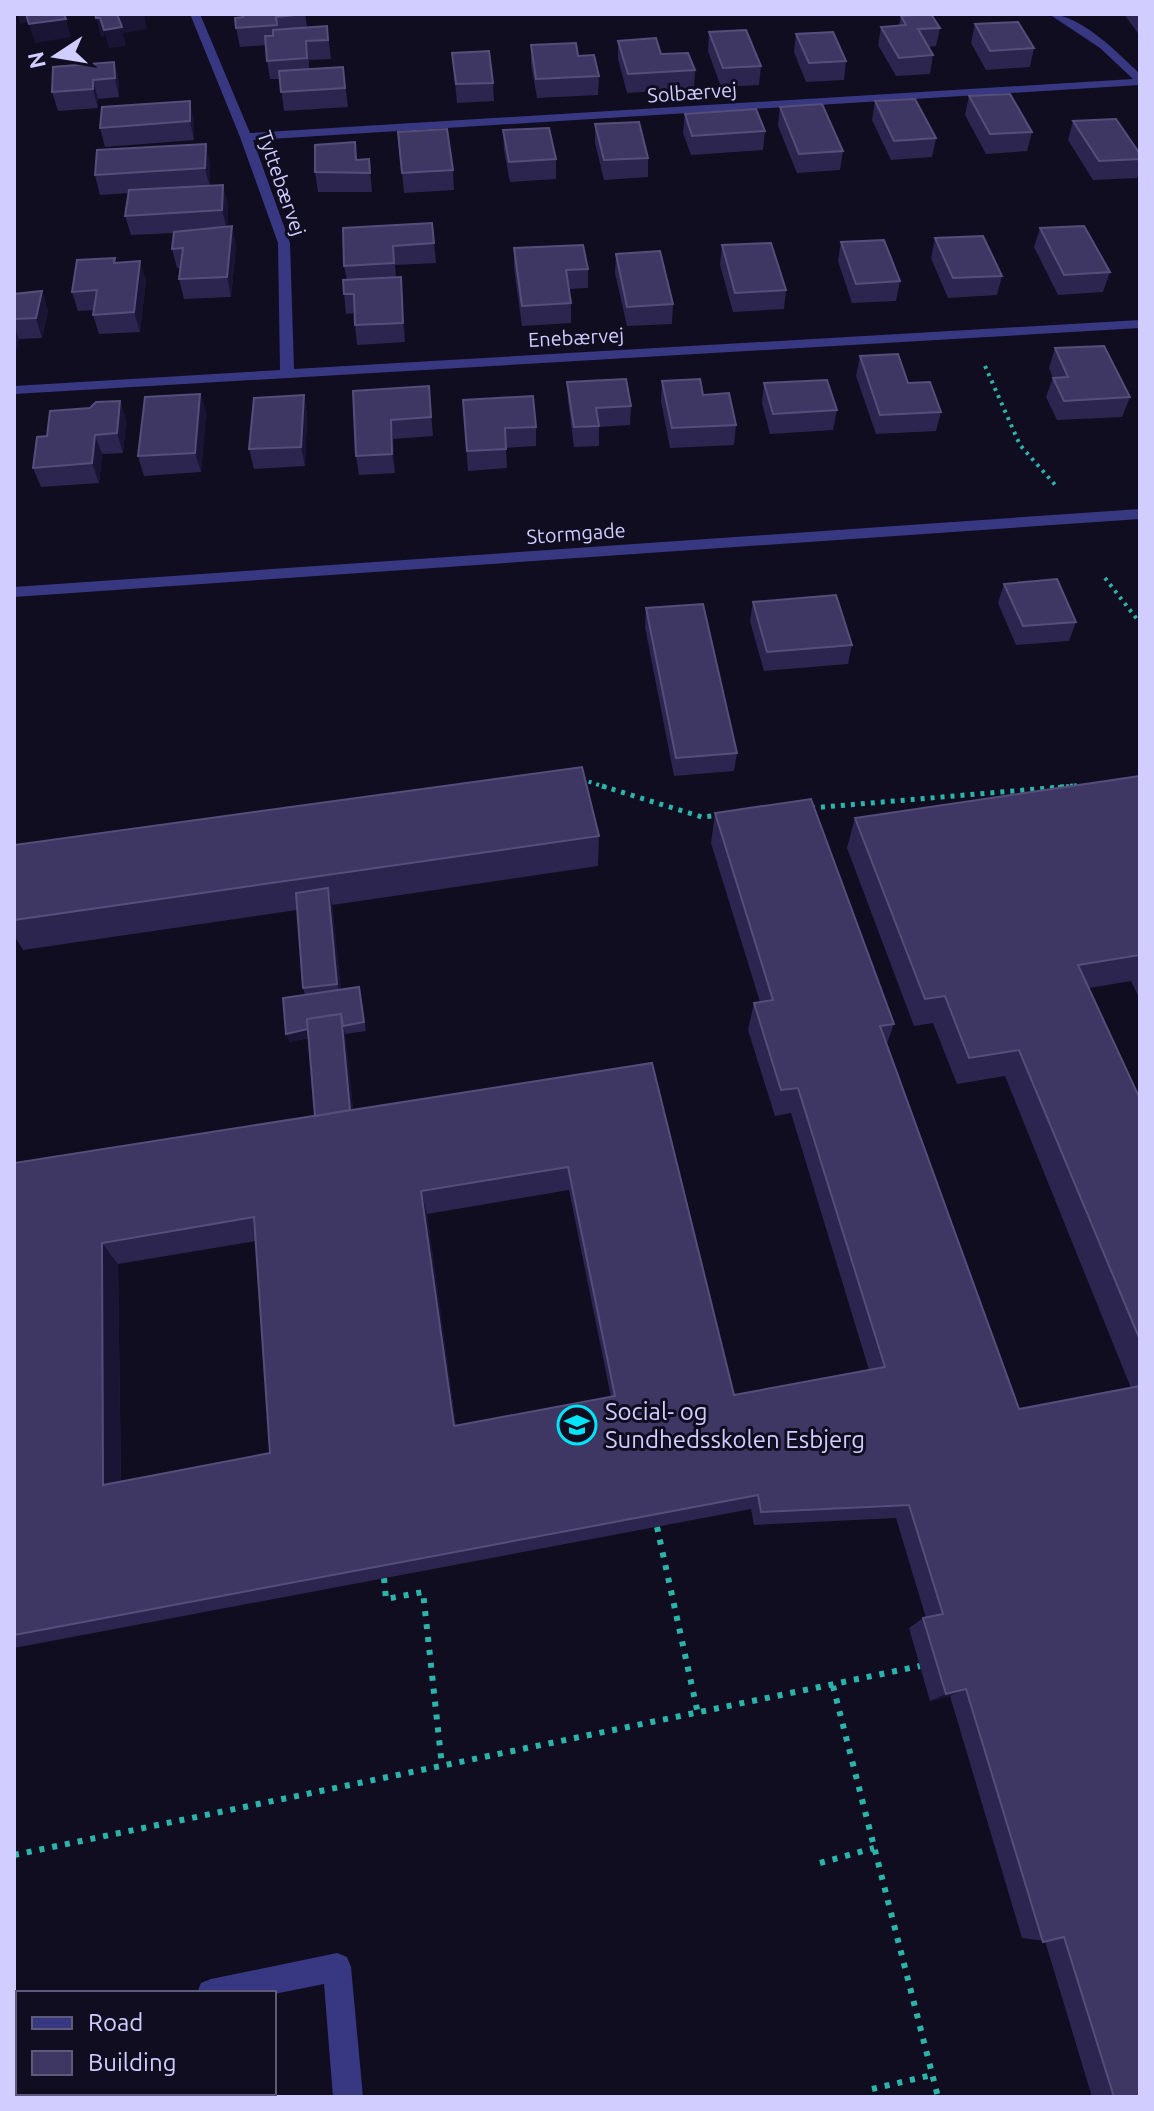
<svg xmlns="http://www.w3.org/2000/svg" width="1154" height="2111" viewBox="0 0 1154 2111" font-family="Ubuntu,sans-serif">
<rect width="100%" height="100%" fill="#100d21"/>
<g fill="none" stroke-linecap="round" stroke-linejoin="round">
<g stroke="#2bb5aa" stroke-width="4" stroke-dasharray="3 5" stroke-linecap="butt">
<polyline points="985,366 1020,445 1057,487"/>
<polyline points="1105,578 1140,623"/>
<polyline points="581,779 608,788"/>
<polyline points="1050,788 1080,785"/>
</g>
<g stroke="#2bb5aa" stroke-width="5" stroke-dasharray="4 6" stroke-linecap="butt">
<polyline points="602,786 702,817 721,815"/>
<polyline points="811,808 1073,786"/>
</g>
<g stroke="#2bb5aa" stroke-width="6" stroke-dasharray="5 8" stroke-linecap="butt">
<polyline points="657,1527 698,1714"/>
<polyline points="384,1578 386,1599 423,1592 442,1766"/>
<polyline points="833,1686 938,2097"/>
<polyline points="14,1855 920,1666"/>
<polyline points="820,1863 874,1848"/>
<polyline points="872,2089 932,2075"/>
</g>
<g fill="#383782" fill-rule="evenodd">
<path d="M 190,14 L 200,14 L 250,133 L 1133,79 L 1100,48 L 1049,14 C 1080,14 1118,53 1140,74 L 1140,85 L 253,140 L 290,243 L 294,369 L 1140,320 L 1140,328 L 14,394 L 14,386 L 280,370 L 278,243 L 240,137 Z"/>
<polygon points="1140,509 1140,519 14,597 14,587"/>
<polygon points="337,1953 347,1957 351,1967 363,2097 333,2097 324,1984 274,1994 197,1993 201,1983 211,1979"/>
<rect x="14" y="2021" width="4" height="28"/>
</g>
</g>
<g fill="#2c2550" fill-rule="evenodd">
<polygon points="305,14 307,27 327,26 331,59 309,60 309,69 343,67 348,107 284,111 280,79 270,79 267,61 266,45 240,47 236,28 243,17"/>
<polygon points="1124,14 1140,14 1140,36"/>
<polygon points="901,16 940,28 936,46 929,47 933,55 930,74 896,76 878,45 881,27 899,25"/>
<polygon points="975,24 1034,48 1030,67 986,70 971,43"/>
<polygon points="709,32 761,66 759,85 721,87 708,51"/>
<polygon points="796,34 846,61 844,80 806,82 794,52"/>
<polygon points="618,41 661,54 695,70 694,89 627,93 618,59"/>
<polygon points="531,45 599,76 598,95 537,98 531,64"/>
<polygon points="452,53 493,83 494,101 457,103"/>
<polygon points="114,62 119,81 119,97 98,99 98,108 58,111 52,92"/>
<polygon points="969,96 1032,132 1027,151 986,154 965,115"/>
<polygon points="875,101 936,138 932,157 891,160 872,120"/>
<polygon points="780,107 843,151 840,170 797,173 778,126"/>
<polygon points="685,114 765,131 763,150 691,155 683,133"/>
<polygon points="194,120 194,140 105,147 100,128"/>
<polygon points="1073,121 1140,154 1140,168 1137,178 1093,180 1068,140"/>
<polygon points="595,124 648,158 648,177 604,180 595,143"/>
<polygon points="503,130 556,159 556,179 510,182 504,150"/>
<polygon points="398,132 453,170 454,190 404,193"/>
<polygon points="355,142 357,160 369,159 372,192 318,192 315,172"/>
<polygon points="210,163 210,186 228,204 227,227 232,226 236,246 231,297 184,299 179,279 180,268 177,268 172,249 174,233 131,235 125,216 128,193 100,195 95,175"/>
<polygon points="432,223 436,263 395,265 396,277 401,277 405,342 357,345 355,325 355,313 346,314 344,294 347,280 344,266"/>
<polygon points="1040,228 1110,272 1103,292 1058,295 1034,247"/>
<polygon points="935,238 1002,276 997,295 948,298 931,258"/>
<polygon points="841,242 900,281 896,301 852,303 838,261"/>
<polygon points="722,245 786,290 784,309 733,312 720,265"/>
<polygon points="514,248 588,269 588,288 569,289 571,303 571,323 522,326 514,268"/>
<polygon points="616,254 673,304 672,324 627,326 615,273"/>
<polygon points="116,262 146,280 140,332 99,334 93,315 94,310 78,311 72,292"/>
<polygon points="42,291 48,311 42,338 19,339 15,355 14,355 14,294"/>
<polygon points="1055,348 1130,397 1122,417 1057,420 1046,397 1053,378 1049,368"/>
<polygon points="860,356 908,383 941,412 936,431 876,434 856,376"/>
<polygon points="662,381 703,395 736,425 734,445 670,448 661,401"/>
<polygon points="567,382 631,406 630,425 599,427 599,446 574,447 568,401"/>
<polygon points="764,383 837,410 833,430 770,434 762,403"/>
<polygon points="429,386 433,436 393,439 395,473 359,475 356,456 353,391"/>
<polygon points="200,394 206,413 201,472 144,476 138,456"/>
<polygon points="304,395 307,415 305,466 254,469 249,449"/>
<polygon points="463,400 536,427 536,446 506,448 507,468 468,471"/>
<polygon points="120,401 126,420 123,453 102,454 99,483 41,487 33,468 47,436 90,408"/>
<polygon points="1004,584 1076,622 1069,641 1016,645 998,603"/>
<polygon points="753,602 852,645 848,664 764,671 750,621"/>
<polygon points="646,608 737,753 734,771 674,776 645,627"/>
<path d="M 1140,776 L 1140,1000 L 1131,981 L 1089,988 L 1140,1099 L 1140,2097 L 1092,2097 L 1045,1941 L 1022,1938 L 950,1696 L 930,1701 L 909,1628 L 923,1618 L 926,1618 L 896,1518 L 754,1525 L 751,1509 L 14,1648 L 14,1163 L 315,1116 L 309,1038 L 289,1042 L 305,995 L 303,988 L 297,910 L 23,950 L 14,935 L 14,845 L 599,836 L 598,866 L 332,905 L 341,990 L 359,987 L 366,1031 L 345,1034 L 353,1110 L 652,1063 L 734,1395 L 869,1370 L 791,1113 L 775,1116 L 748,1030 L 754,1003 L 760,1002 L 711,843 L 715,813 L 894,1024 L 887,1043 L 1019,1409 L 1131,1388 L 1005,1076 L 957,1084 L 933,1023 L 914,1026 L 847,848 L 855,818 ZM 569,1190 L 611,1397 L 456,1426 L 427,1214 ZM 256,1241 L 270,1453 L 121,1481 L 118,1264 Z"/>
</g>
<g fill="#1a1435">
<polygon points="18,14 27,14 29,22 20,24"/>
<polygon points="117,14 144,14 147,29 123,33 126,46 109,48 104,30"/>
<polygon points="96,18 100,18 105,36 101,37"/>
<polygon points="66,19 71,37 35,43 29,24"/>
<polygon points="114,62 119,81 119,97 115,78"/>
<polygon points="93,80 98,99 98,108 93,89"/>
<polygon points="190,101 194,120 194,140 190,121"/>
<polygon points="206,144 210,163 210,188 205,168"/>
<polygon points="223,185 228,204 227,230 222,210"/>
<polygon points="232,226 236,246 231,297 227,277"/>
<polygon points="140,261 146,280 140,332 134,312"/>
<polygon points="401,277 403,296 405,342 403,323"/>
<polygon points="42,291 48,311 42,338 36,318"/>
<polygon points="14,325 19,339 15,355 14,352"/>
<polygon points="200,394 206,413 201,472 195,453"/>
<polygon points="304,395 307,415 305,466 301,447"/>
<polygon points="120,401 126,420 123,453 117,433"/>
<polygon points="391,420 393,439 395,473 392,454"/>
<polygon points="95,435 102,454 99,483 92,463"/>
<polygon points="328,888 332,905 342,1000 337,984"/>
<polygon points="341,1014 345,1034 356,1135 351,1120 342,1030 289,1042 286,1034"/>
<polygon points="421,1191 427,1214 458,1442 454,1426"/>
<polygon points="102,1243 118,1264 121,1499 103,1485"/>
<polygon points="966,1689 950,1696 930,1701 946,1694"/>
</g>
<g fill="#3e3763" stroke="#554e7b" stroke-width="2" fill-rule="evenodd">
<polygon points="26,14 64,14 66,19 29,24"/>
<polygon points="95,14 120,14 117,14 122,27 104,30 100,18 96,18"/>
<polygon points="243,14 305,14 276,17 277,25 236,28 235,18 243,17"/>
<polygon points="931,14 940,28 918,29 933,55 899,58 881,27 906,25 901,16"/>
<polygon points="1018,22 1034,48 990,51 975,24"/>
<polygon points="327,26 328,40 306,41 307,58 267,61 265,36 273,36 273,30"/>
<polygon points="746,30 761,66 723,68 709,32"/>
<polygon points="833,32 846,61 809,63 796,34"/>
<polygon points="656,38 661,54 688,53 695,70 628,74 618,41"/>
<polygon points="576,43 578,56 594,55 599,76 536,79 531,45"/>
<polygon points="489,51 493,83 456,84 452,53"/>
<polygon points="114,62 115,78 93,80 93,89 52,92 53,67"/>
<polygon points="343,67 345,88 281,92 279,71"/>
<polygon points="1010,94 1032,132 990,134 969,96"/>
<polygon points="915,99 936,138 894,141 875,101"/>
<polygon points="190,101 190,121 100,128 102,107"/>
<polygon points="822,104 843,151 799,154 780,107"/>
<polygon points="756,109 765,131 692,136 685,114"/>
<polygon points="1116,119 1140,154 1140,159 1099,161 1073,121"/>
<polygon points="639,122 648,158 604,160 595,124"/>
<polygon points="549,128 556,159 509,162 503,130"/>
<polygon points="447,129 453,170 402,173 398,132"/>
<polygon points="355,142 356,160 369,159 370,173 315,172 315,145"/>
<polygon points="206,144 205,168 95,175 97,150"/>
<polygon points="223,185 222,210 125,216 129,190"/>
<polygon points="432,223 434,243 393,246 394,263 344,266 343,228"/>
<polygon points="232,226 227,277 179,279 183,248 172,249 174,232"/>
<polygon points="1084,226 1110,272 1064,275 1040,228"/>
<polygon points="983,236 1002,276 953,278 935,238"/>
<polygon points="884,240 900,281 856,284 841,242"/>
<polygon points="771,243 786,290 735,293 722,245"/>
<polygon points="583,245 588,269 566,270 571,303 522,306 514,248"/>
<polygon points="660,251 673,304 627,307 616,254"/>
<polygon points="115,258 114,263 140,261 134,312 93,315 97,290 72,292 77,260"/>
<polygon points="401,277 403,323 355,325 354,294 344,294 343,280"/>
<polygon points="42,291 36,318 14,319 14,294"/>
<polygon points="1104,346 1130,397 1064,401 1053,378 1068,377 1055,348"/>
<polygon points="898,354 908,383 930,382 941,412 880,415 860,356"/>
<polygon points="626,379 631,406 596,408 599,426 574,427 567,382"/>
<polygon points="700,379 703,395 729,393 736,425 672,428 662,381"/>
<polygon points="827,380 837,410 773,414 764,383"/>
<polygon points="429,386 431,417 391,420 392,454 356,456 353,391"/>
<polygon points="200,394 195,453 138,456 145,397"/>
<polygon points="304,395 301,447 249,449 254,398"/>
<polygon points="533,396 536,427 505,428 506,449 467,451 463,400"/>
<polygon points="120,401 117,433 95,435 92,463 33,468 37,437 47,436 50,411 90,408 96,402"/>
<polygon points="1057,579 1076,622 1023,626 1004,584"/>
<polygon points="836,595 852,645 767,652 753,602"/>
<polygon points="703,604 737,753 676,758 646,608"/>
<polygon points="582,767 599,836 14,920 14,845"/>
<polygon points="1140,776 1140,955 1078,965 1140,1099 1140,1340 1019,1050 969,1058 945,996 925,999 855,818"/>
<path d="M 811,799 L 894,1024 L 880,1026 L 1019,1409 L 1140,1386 L 1140,2097 L 1114,2097 L 1064,1937 L 1043,1942 L 966,1689 L 946,1694 L 923,1618 L 943,1614 L 909,1505 L 761,1512 L 758,1495 L 14,1635 L 14,1163 L 652,1063 L 734,1395 L 885,1367 L 798,1088 L 781,1090 L 754,1003 L 773,1000 L 715,813 ZM 568,1167 L 615,1396 L 454,1426 L 421,1191 ZM 254,1217 L 270,1453 L 103,1485 L 102,1243 Z"/>
<polygon points="328,888 337,984 303,988 296,893"/>
<polygon points="359,987 364,1022 343,1026 341,1014 307,1019 308,1029 286,1034 283,998"/>
<polygon points="341,1014 350,1110 315,1116 307,1019"/>
</g>
<defs>
<symbol id="school-ring" viewBox="-11 -11 22 22"><circle r="9.5" fill="#100d21" stroke="#00e4f8" stroke-width="1.5"/><path d="M0-5L7-2L0 1L-7-2ZM-4 1L0 2.5L4 1V4Q0 6-4 4Z" fill="#00e4f8"/></symbol>
</defs>
<g fill-rule="evenodd">
<use href="#school-ring" x="555" y="1403" width="44" height="44"/>
</g>
<g text-anchor="middle" dominant-baseline="central" stroke-width="6" stroke-linejoin="round" paint-order="stroke">
<g font-size="20" fill="#d2cdff" stroke="#100d21">
<text transform="translate(692 92) rotate(-4)">Solbærvej</text>
<text transform="translate(282 183) rotate(71)">Tyttebærvej</text>
<text transform="translate(576 337) rotate(-3)">Enebærvej</text>
<text transform="translate(576 533) rotate(-4)">Stormgade</text>
</g>
<g font-size="24" fill="#d2cdff" stroke="#100d21" text-anchor="start">
<text x="605" y="1411">Social- og<tspan x="605" dy="28">Sundhedsskolen Esbjerg</tspan></text>
</g>
</g>
<rect width="1154" height="2111" fill="none" stroke="#d2cdff" stroke-width="32"/>
<rect x="16" y="1991" width="260" height="104" fill="#100d21" stroke="#5e5a7a" stroke-width="2"/>
<rect x="32" y="2017" width="40" height="12" fill="#383782" stroke="#5e5a7a" stroke-width="2"/>
<text x="88" y="2031" font-size="24" fill="#d2cdff">Road</text>
<rect x="32" y="2051" width="40" height="24" fill="#3e3763" stroke="#5e5a7a" stroke-width="2"/>
<text x="88" y="2071" font-size="24" fill="#d2cdff">Building</text>
<g transform="translate(56 56) rotate(258)" stroke="#100d21" stroke-width="6" paint-order="stroke">
<path d="M0-6L14 30L0 20L-14 30Z" fill="#d2cdff"/>
<text y="-12" font-size="22" font-weight="bold" text-anchor="middle" fill="#d2cdff">N</text>
</g>
</svg>
